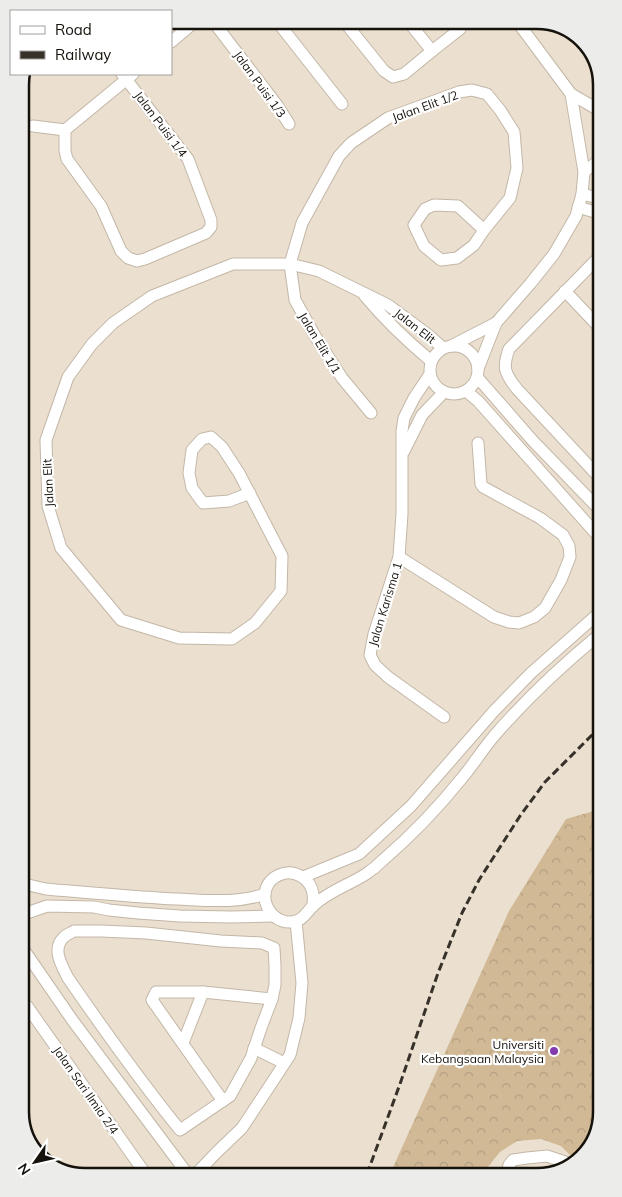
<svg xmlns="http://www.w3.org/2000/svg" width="622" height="1197" viewBox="0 0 622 1197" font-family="Mulish,sans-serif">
<defs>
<pattern id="forest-crowns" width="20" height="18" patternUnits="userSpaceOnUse" patternTransform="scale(1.25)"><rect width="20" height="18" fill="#d1b996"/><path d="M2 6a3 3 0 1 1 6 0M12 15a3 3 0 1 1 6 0" fill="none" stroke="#b39e80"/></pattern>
</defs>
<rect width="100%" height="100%" fill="#ebdfcf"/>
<polygon fill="url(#forest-crowns)" points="601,809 602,1112 591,1148 576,1161 561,1146 541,1139 517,1141 500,1152 483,1173 390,1174 509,911 566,819"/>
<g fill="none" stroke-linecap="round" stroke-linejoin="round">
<defs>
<g id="minor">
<polyline points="212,20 277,105 289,124"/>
<polyline points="276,20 342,104"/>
<polyline points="343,20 384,71 393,77 404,74 432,51 460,29 464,20"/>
<polyline points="407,20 432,51"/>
<polyline points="171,42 197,20"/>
<polyline points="571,94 597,109"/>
<polyline points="33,126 65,130"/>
<polyline points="65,130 65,151 67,159 101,206 121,251 128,258 137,261 145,259 206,233 211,227 211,220 188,159 122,74"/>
<polyline points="65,130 133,74"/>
<polyline points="584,172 598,161"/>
<polyline points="582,194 598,198"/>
<polyline points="578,207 598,213"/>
<path d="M 598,258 L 509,349 C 502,368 505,374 517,389 L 599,477"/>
<polyline points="565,291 598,326"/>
<path d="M 365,296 C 385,320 407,341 431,361"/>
<circle cx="454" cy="370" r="24"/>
<polyline points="451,346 496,323"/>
<polyline points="478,369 496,323 530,284 554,254 576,216 582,194 584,172 571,94 516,20"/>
<polyline points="430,374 414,398 404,418 402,431 402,514 399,557 374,634 370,655 375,665 388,677 444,717"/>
<polyline points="477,377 533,441 599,509"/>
<polyline points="466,391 478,401 599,537"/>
<polyline points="371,413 342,378 315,336 295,300 290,264 302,223 339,156 351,143 388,118 459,92 472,90 487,94 500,110 514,132 517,168 510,198 484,230 474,245 457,258 441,260 424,246 414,225 425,209 434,205 458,206 484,230"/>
<polyline points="404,451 422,415 444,392"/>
<polyline points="250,493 229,501 203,503 192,488 189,473 192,450 202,439 211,437 222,447 239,473 282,556 281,591 255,623 232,639 179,638 121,620 61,548 48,506 46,440 68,377 92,344 113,323 152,296 233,264 290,264 319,271 388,305 427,334 443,348"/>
<polyline points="399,557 494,617 509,622 519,623 534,617 545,608 561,580 570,557 569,546 563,535 540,518 483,487 481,484 478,443"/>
<polyline points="303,877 359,854 411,806 494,711 531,673 600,612"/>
<path d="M 24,884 L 46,889 L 56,890 C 96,893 136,897 176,899 C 205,900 237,904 265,894"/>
<path d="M 313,906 C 313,902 314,898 313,894 C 311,879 294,868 279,875 C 254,886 265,922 290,922 C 303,922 306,912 314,905 C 329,891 349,885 366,874 C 372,870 378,865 383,860 C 412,835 438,808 462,778 C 473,765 483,749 494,736 C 527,698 561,666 600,634"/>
<polyline points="24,914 47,906 94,907 109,910 138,913 180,916 230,917 273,916"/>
<path d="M 74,931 L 101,931 L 146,933 L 221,941 L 262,943 L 274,948 L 275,965 L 275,985 L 272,999 L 261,1028 L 251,1058 L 230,1096 L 180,1130 C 140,1081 104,1030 68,978 C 62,966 51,949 64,937 C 67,934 71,933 74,931 Z"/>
<polyline points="24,950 73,1021 189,1176"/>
<polyline points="24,1005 27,1006 34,1016 147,1176"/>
<polyline points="183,1043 203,992"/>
<polyline points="254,1048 284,1063"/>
<polyline points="223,1101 152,1000 156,992 203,992 272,999"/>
<polyline points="507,1173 509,1165 513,1160 527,1158 547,1156 565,1162 568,1167"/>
<polyline points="194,1176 216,1153 242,1128 290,1055 299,1018 302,983 296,921"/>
</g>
</defs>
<use href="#minor" stroke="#c3b7a7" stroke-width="13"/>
<polyline stroke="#8f877b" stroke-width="2" stroke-dasharray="1 4" stroke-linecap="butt" points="597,73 595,82 597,89"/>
<use href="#minor" stroke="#fff" stroke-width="11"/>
<polyline stroke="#363129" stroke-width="3" stroke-dasharray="8 4" stroke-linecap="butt" points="367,1174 400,1084 438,973 462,913 479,880 520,816 545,782 600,727"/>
</g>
<circle fill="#833caf" stroke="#fff" stroke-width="2" cx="554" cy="1051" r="5"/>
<g text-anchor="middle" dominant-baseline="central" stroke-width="4.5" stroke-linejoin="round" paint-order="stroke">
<g font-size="12" fill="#15110b" stroke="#fff">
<text transform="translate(260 84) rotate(54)">Jalan Puisi 1/3</text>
<text transform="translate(425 106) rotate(-20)">Jalan Elit 1/2</text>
<text transform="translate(161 124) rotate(53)">Jalan Puisi 1/4</text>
<text transform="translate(415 326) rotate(38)">Jalan Elit</text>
<text transform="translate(320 343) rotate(59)">Jalan Elit 1/1</text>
<text transform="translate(48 483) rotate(-93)">Jalan Elit</text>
<text transform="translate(385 604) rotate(-73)">Jalan Karisma 1</text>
<text transform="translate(86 1090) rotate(55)">Jalan Sari Ilmia 2/4</text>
</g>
<g font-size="12" fill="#15110b" stroke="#fff" text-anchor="end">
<text x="544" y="1044">Universiti<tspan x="544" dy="14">Kebangsaan Malaysia</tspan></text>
</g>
</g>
<path d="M0 0H622V1197H0ZM85 29H537A56 56 0 0 1 593 85V1112A56 56 0 0 1 537 1168H85A56 56 0 0 1 29 1112V85A56 56 0 0 1 85 29Z" fill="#ececeb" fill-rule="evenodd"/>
<path fill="none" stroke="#15110b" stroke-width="2.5" d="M85 29H537A56 56 0 0 1 593 85V1112A56 56 0 0 1 537 1168H85A56 56 0 0 1 29 1112V85A56 56 0 0 1 85 29Z"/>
<rect x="10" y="10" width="162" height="65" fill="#ffffff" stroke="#a1a09d"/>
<rect x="20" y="26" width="25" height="8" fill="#ffffff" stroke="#a1a09d"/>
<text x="55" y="35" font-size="15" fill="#15110b">Road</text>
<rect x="20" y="51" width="25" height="8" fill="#363129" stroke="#a1a09d"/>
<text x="55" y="60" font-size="15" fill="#15110b">Railway</text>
<g transform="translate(35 1162) rotate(236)" stroke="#ffffff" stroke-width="4" paint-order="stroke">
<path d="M0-4L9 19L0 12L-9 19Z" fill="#15110b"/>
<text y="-8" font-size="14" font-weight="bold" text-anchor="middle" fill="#15110b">N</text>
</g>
</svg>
